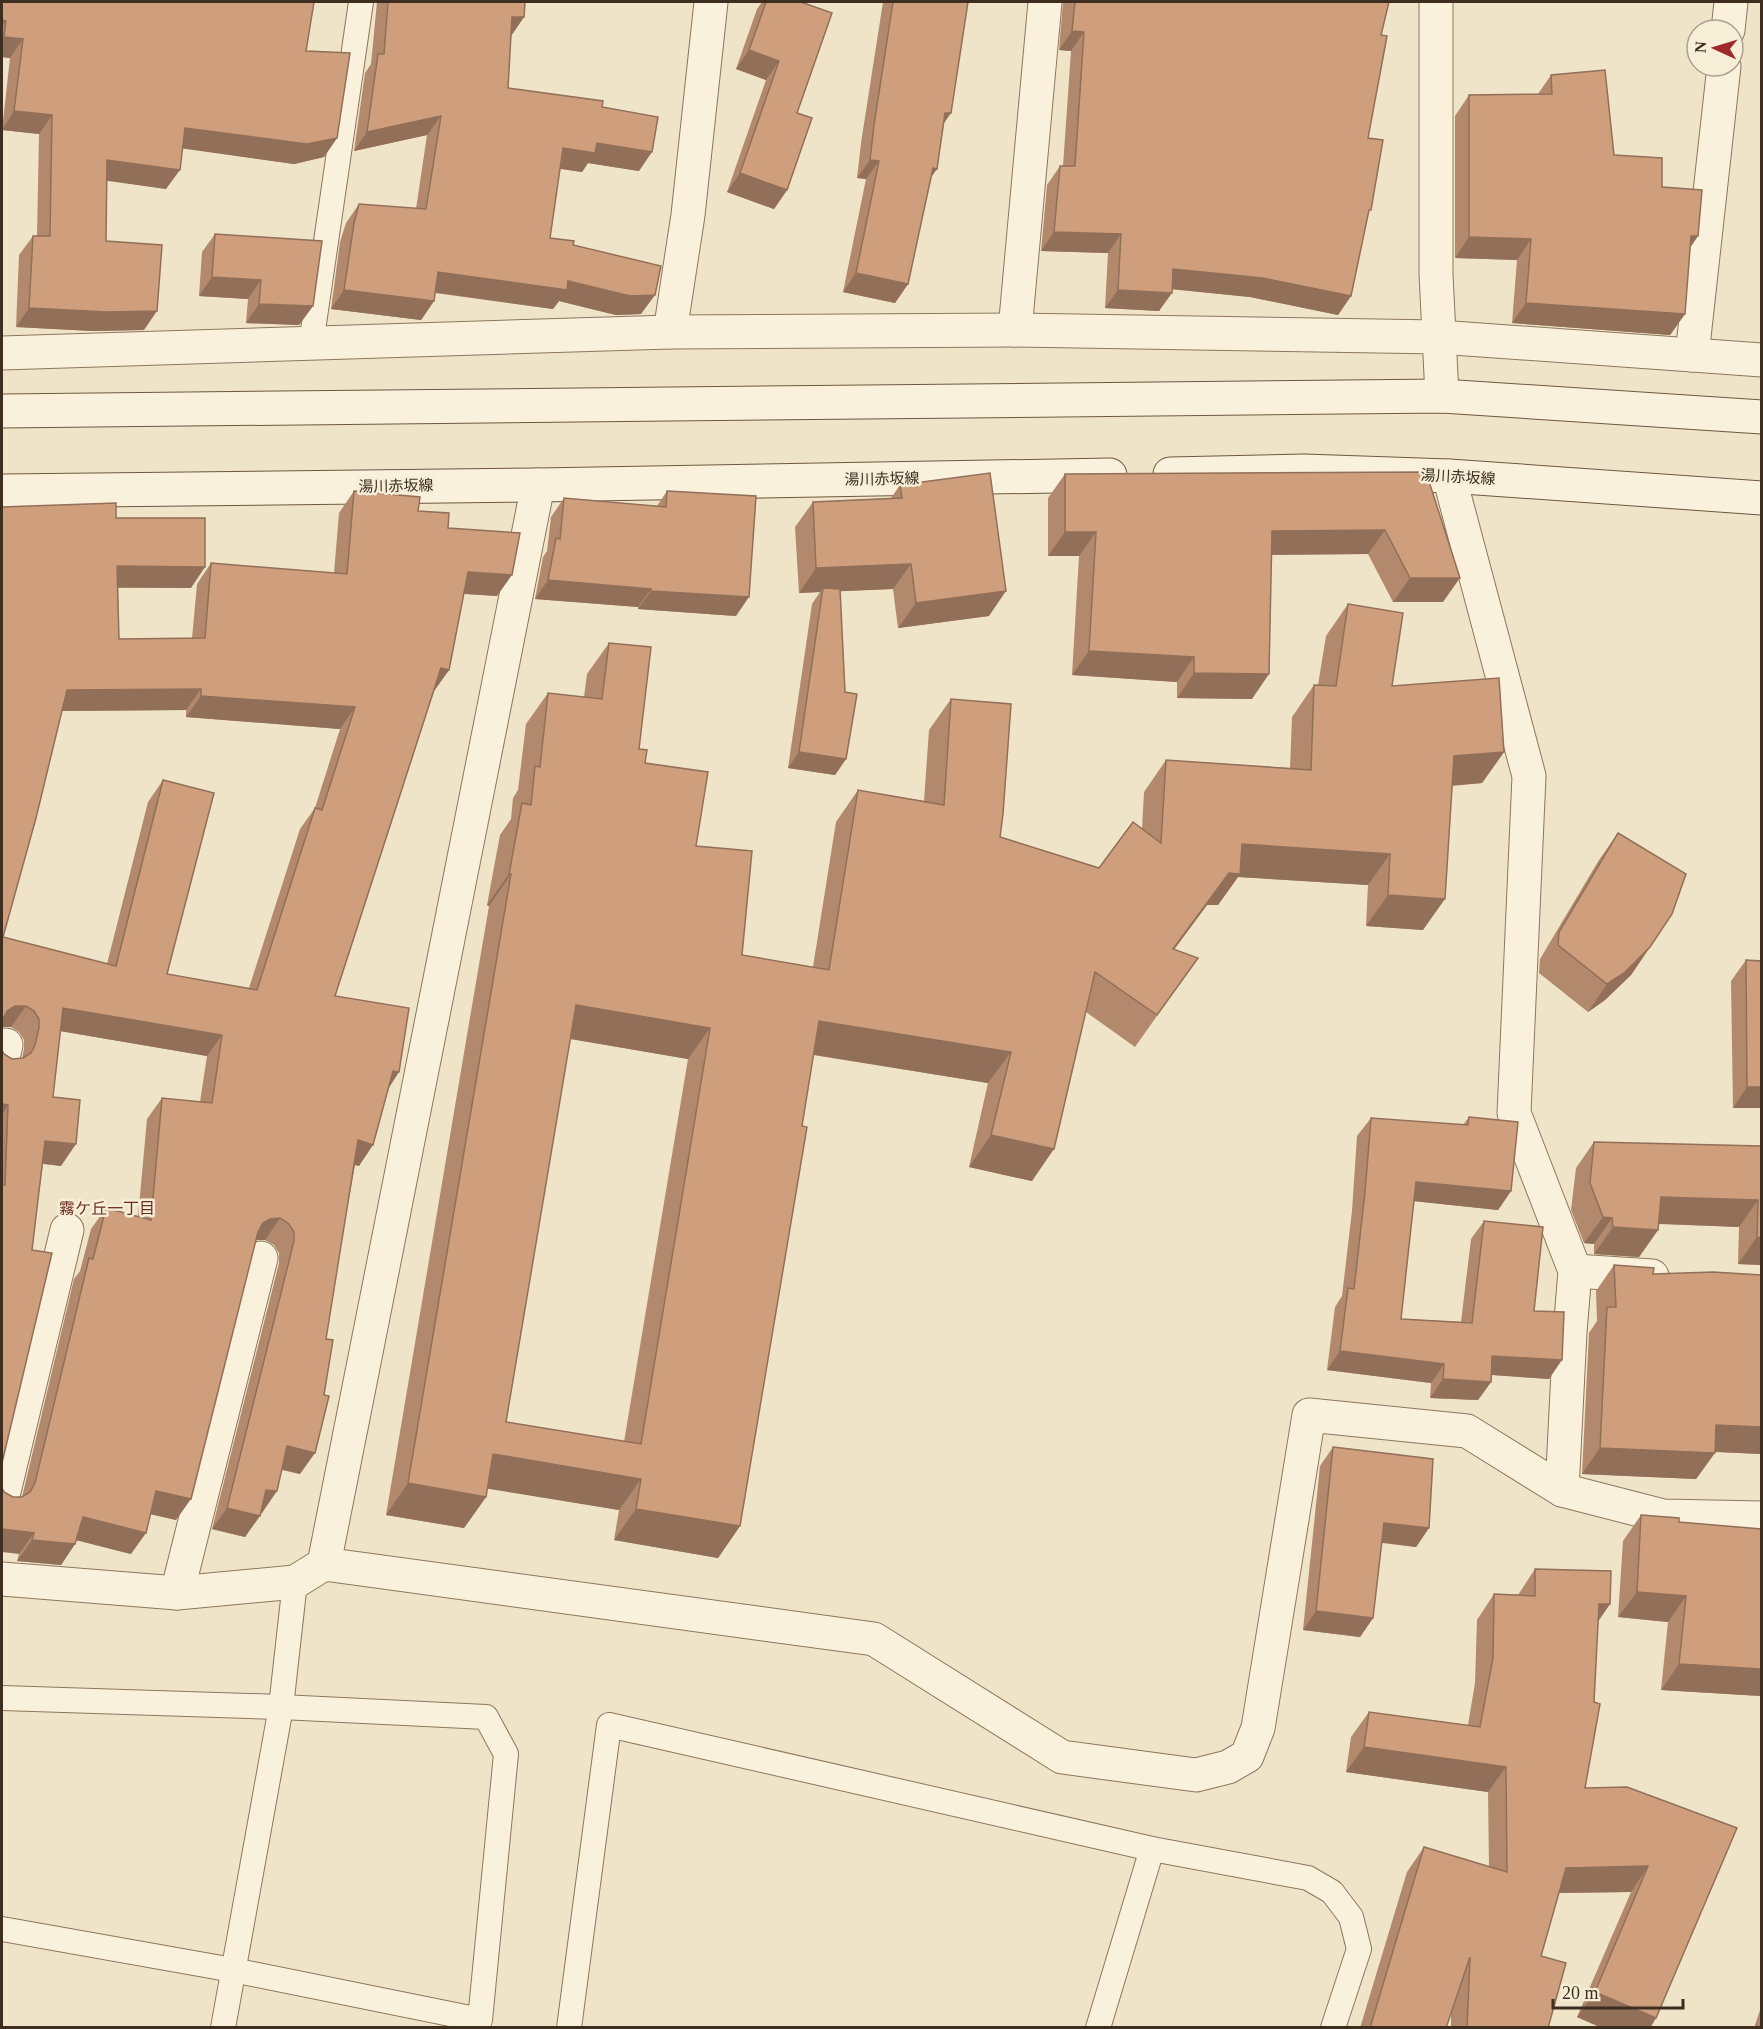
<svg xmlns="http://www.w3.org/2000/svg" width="1763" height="2029" viewBox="0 0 1763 2029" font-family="'Times New Roman','Noto Sans JP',serif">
<rect width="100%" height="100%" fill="#f0e4c8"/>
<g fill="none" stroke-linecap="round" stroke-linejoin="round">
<defs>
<g id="service">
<polyline points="311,344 361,2"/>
<polyline points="2,1698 281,1707 486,1717 506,1754 480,2020 233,1970 2,1929"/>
<polyline points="223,2028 281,1707 295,1582"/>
<polyline points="569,2028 609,1725 1152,1849 1308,1878 1332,1892 1351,1917 1359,1949 1333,2028"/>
<polyline points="1098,2028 1152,1849"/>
</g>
<g id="minor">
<polyline points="1436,2 1436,274 1442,396"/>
<polyline points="1728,30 1731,2"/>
<polyline points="1015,330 1045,2"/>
<polyline points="670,332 688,215 711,2"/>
<polyline points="2,353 670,332 1015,330 1439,337 1762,360"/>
<polyline points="1692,355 1724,66"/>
<polyline points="1449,476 1529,776 1514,1113 1575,1271 1570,1332 1562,1490"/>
<polyline points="2,1062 6,1045"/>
<polyline points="1575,1271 1652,1276"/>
<polyline points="2,1500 67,1230"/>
<polyline points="324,1564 538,485"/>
<polyline points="2,1579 177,1593 295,1582 324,1564 874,1639 1062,1757 1196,1775 1228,1767 1247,1756 1258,1728 1309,1415 1467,1431 1562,1490 1663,1516 1762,1518"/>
<polyline points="177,1593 261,1258"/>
</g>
<g id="secondary">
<polyline points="2,411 1442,396 1762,417"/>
<polyline points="1170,474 1304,471 1449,476 1762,498"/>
<polyline points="2,491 538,485 1110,475"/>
</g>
</defs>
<use href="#service" stroke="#8d765c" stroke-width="26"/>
<use href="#minor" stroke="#8d765c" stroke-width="35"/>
<use href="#secondary" stroke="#6f573f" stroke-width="35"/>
<use href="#service" stroke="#faf1dc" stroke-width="24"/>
<use href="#minor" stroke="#faf1dc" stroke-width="33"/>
<use href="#secondary" stroke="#faf1dc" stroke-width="33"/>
</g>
<g fill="#b2896c" fill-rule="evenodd">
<polygon points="2,2 306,51 337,138 324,157 294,164 183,148 166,189 107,180 106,241 144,330 93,331 16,327 19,255 33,236 37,236 39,134 2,130 10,58 2,57"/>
<polygon points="377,2 525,2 524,17 511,36 508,88 602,107 639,171 588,163 582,172 560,169 550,238 573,245 641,314 616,315 559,301 553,309 435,293 434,301 421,320 331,309 340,242 346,223 359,204 416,209 427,135 354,151 365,73 371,64"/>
<polygon points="762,2 801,2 787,190 774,209 727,192 766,80 736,69 757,9"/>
<polygon points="883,2 968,2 944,123 937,169 930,178 908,284 895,303 843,292 866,179 857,178 861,143"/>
<polygon points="1063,2 1389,2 1381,35 1368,138 1367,216 1351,296 1338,315 1250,297 1172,289 1159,311 1105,308 1108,253 1041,251 1047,185 1060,166 1063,166 1071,51 1059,50"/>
<polygon points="1551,75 1614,155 1662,187 1690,247 1685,314 1670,335 1512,323 1517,260 1455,258 1455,116 1469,95 1538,94"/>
<polygon points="215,234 313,306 299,325 246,323 248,299 199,296 202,252"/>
<polygon points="1426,472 1443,602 1393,602 1368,554 1272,555 1252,699 1177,698 1177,682 1072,675 1079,556 1048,556 1048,498 1065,474"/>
<polygon points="900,485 989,616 898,628 893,589 840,591 846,759 835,775 788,768 812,604 820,592 799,593 795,527 813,502 891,498"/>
<path d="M 354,491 L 418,511 L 448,528 L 497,596 L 464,594 L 449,670 L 434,691 L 335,996 L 389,1087 L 359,1166 L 355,1165 L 300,1474 L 282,1470 L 262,1513 L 260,1513 L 245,1537 L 212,1529 L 279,1263 L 279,1253 L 274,1245 L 265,1240 L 256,1240 L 176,1520 L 151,1514 L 131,1554 L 76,1540 L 75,1544 L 61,1565 L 17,1561 L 19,1554 L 4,1492 L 13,1497 L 22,1497 L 74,1279 L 80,1271 L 91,1229 L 106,1208 L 138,1217 L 147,1119 L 162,1098 L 200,1102 L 207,1056 L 60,1031 L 53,1097 L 61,1166 L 43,1164 L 2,1463 L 2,1050 L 4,1054 L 12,1059 L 22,1058 L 24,1049 L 24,1040 L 19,1032 L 11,1027 L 2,1027 L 2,507 L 116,518 L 191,588 L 118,588 L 119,639 L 192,638 L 197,584 L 211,563 L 334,573 L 339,513 ZM 186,710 L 186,717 L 340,729 L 315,808 L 300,829 L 249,988 L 167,974 L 163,780 L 148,802 L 107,964 L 3,937 L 62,711 Z"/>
<polygon points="667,491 736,616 638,609 638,607 535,599 543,557 547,551 551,517 564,498 657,506"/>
<path d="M 1348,604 L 1392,686 L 1504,752 L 1482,783 L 1452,786 L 1423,930 L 1366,926 L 1368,885 L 1238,877 L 1218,905 L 1207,905 L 1174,950 L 1198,958 L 1135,1047 L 1086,1012 L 1032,1181 L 969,1167 L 988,1083 L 813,1055 L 740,1526 L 718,1558 L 614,1540 L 619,1510 L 487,1488 L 486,1497 L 464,1528 L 386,1515 L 465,1047 L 489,906 L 487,905 L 500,835 L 511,819 L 513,798 L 518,790 L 526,724 L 548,693 L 584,697 L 587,674 L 609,643 L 639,749 L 645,763 L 696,846 L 742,955 L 813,967 L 836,822 L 858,790 L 924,801 L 929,730 L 951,699 L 1000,837 L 1099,868 L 1142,829 L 1144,792 L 1166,760 L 1290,768 L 1292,717 L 1314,685 L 1318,685 L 1326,636 ZM 570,1039 L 688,1059 L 624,1442 L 506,1422 Z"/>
<polygon points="1618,833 1650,947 1631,975 1605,1000 1588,1012 1539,973 1540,959 1599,860"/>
<polygon points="1746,960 1761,961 1761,1108 1733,1108 1731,981"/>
<polygon points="1469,1117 1511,1191 1498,1210 1414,1201 1401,1319 1461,1322 1471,1239 1484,1221 1534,1311 1549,1379 1491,1375 1491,1382 1478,1400 1430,1398 1431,1383 1327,1370 1335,1307 1342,1296 1352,1211 1357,1136 1371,1118 1463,1125"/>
<polygon points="1594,1142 1761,1146 1761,1265 1738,1264 1739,1227 1658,1224 1658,1230 1639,1257 1594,1254 1594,1244 1584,1243 1571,1210 1576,1168"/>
<polygon points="1614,1265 1653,1274 1761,1275 1761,1454 1715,1452 1696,1479 1582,1474 1589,1333 1597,1321 1596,1291"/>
<polygon points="1333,1447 1429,1528 1416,1547 1382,1543 1373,1618 1360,1637 1303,1630 1320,1466"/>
<polygon points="1641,1515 1679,1522 1761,1529 1761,1696 1661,1690 1668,1622 1618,1617 1623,1541"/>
<polygon points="1535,1569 1610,1604 1598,1622 1585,1788 1737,1828 1656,2018 1650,2028 1602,2028 1577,2017 1631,1892 1559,1893 1541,1956 1548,2028 1451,2028 1451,2014 1446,2028 1360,2028 1407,1872 1424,1847 1489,1867 1488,1792 1346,1772 1351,1737 1369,1712 1468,1725 1475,1683 1477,1620 1494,1594 1518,1595"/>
<polygon points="1761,2007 1761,2028 1754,2028"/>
</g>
<g fill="#916f58">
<polygon points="512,17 524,17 511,36"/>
<polygon points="2,20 6,21 2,27"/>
<polygon points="1072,31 1084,32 1071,51 1059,50"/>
<polygon points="4,37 23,39 10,58 2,57 2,42"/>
<polygon points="749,50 779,61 766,80 736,69"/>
<polygon points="14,111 52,115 39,134 2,130"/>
<polygon points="945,113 951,113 938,132"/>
<polygon points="441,116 427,135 354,151 367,132"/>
<polygon points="185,128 337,138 324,157 294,164 172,147"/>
<polygon points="597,143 652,152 639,171 588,163 582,172 550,167 563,148"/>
<polygon points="107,160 180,170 166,189 94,179"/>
<polygon points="870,160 879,161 866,179 857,178"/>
<polygon points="933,168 937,169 924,187"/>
<polygon points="740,173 787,190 774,209 727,192"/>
<polygon points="1054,232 1121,234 1108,253 1041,251"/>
<polygon points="1691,236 1698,236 1684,257"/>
<polygon points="1469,237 1531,239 1517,260 1455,258"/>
<polygon points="1173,269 1263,278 1351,296 1338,315 1250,297 1160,288"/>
<polygon points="438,272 568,281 655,295 641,314 616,315 559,301 553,309 425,291"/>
<polygon points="856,273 908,284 895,303 843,292"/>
<polygon points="212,277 261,280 248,299 199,296"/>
<polygon points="344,290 434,301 421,320 331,309"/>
<polygon points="1118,290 1172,293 1159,311 1105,308"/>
<polygon points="1526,303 1685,314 1670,335 1512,323"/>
<polygon points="259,304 313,306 299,325 246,323"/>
<polygon points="29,308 157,311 144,330 93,331 16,327"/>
<polygon points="1385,530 1368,554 1255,555 1272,531"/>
<polygon points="1065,532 1096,532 1079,556 1048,556"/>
<polygon points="911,564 893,589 822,592 823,588 820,592 799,593 816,568"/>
<polygon points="117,566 205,567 191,588 102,587"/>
<polygon points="468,572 512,575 497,596 453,593"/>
<polygon points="1410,578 1460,578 1443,602 1393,602"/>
<polygon points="548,580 651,589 638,607 535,599"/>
<polygon points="651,591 749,597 736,616 638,609"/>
<polygon points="1006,591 989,616 898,628 916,603"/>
<polygon points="1089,651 1194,657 1177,682 1072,675"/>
<polygon points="441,668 449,670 434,691"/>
<polygon points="1194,673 1269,674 1252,699 1177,698"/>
<polygon points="201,689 186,710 52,711 67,690"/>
<polygon points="201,696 355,707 340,729 186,717"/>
<polygon points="799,752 846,759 835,775 788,768"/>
<polygon points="1504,752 1482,783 1432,787 1454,756"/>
<polygon points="1242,844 1390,854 1368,885 1238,877 1218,905 1207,905 1150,981"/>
<polygon points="509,874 511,874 489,906 487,905"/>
<polygon points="1388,895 1445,899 1423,930 1366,926"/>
<polygon points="1650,947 1631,975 1605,1000 1588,1012 1607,984"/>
<polygon points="576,1005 710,1028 688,1059 554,1036"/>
<polygon points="15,1006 26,1006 11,1027 2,1027 2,1019 7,1011"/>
<polygon points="63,1008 222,1035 207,1056 48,1029"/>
<polygon points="819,1021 1011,1052 988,1083 797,1052"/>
<polygon points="393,1071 399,1072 385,1094"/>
<polygon points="1747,1087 1761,1087 1761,1108 1733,1108"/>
<polygon points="2,1104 8,1105 2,1115"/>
<polygon points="991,1135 1054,1149 1032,1181 969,1167"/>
<polygon points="358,1140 373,1145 359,1166 344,1162"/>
<polygon points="45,1141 76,1144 61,1166 30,1162"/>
<polygon points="1416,1182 1511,1191 1498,1210 1403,1200"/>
<polygon points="1661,1197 1758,1200 1739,1227 1643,1223"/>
<polygon points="1603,1217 1612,1218 1594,1244 1584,1243"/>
<polygon points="280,1218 265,1240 255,1240 248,1245 263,1223 270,1219"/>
<polygon points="1613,1227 1658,1230 1639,1257 1594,1254"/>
<polygon points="1757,1237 1761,1238 1761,1265 1738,1264"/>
<polygon points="1340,1351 1444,1364 1431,1383 1327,1370"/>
<polygon points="1492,1356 1562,1360 1549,1379 1479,1374"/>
<polygon points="1443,1379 1491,1382 1478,1400 1430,1398"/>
<polygon points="1716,1425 1761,1427 1761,1454 1698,1451"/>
<polygon points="287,1446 315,1453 300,1474 272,1467"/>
<polygon points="1600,1448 1715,1453 1696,1479 1582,1474"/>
<polygon points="493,1454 641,1479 619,1510 471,1486"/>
<polygon points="408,1483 486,1497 464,1528 386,1515"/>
<polygon points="266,1490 277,1491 262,1513 251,1511"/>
<polygon points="156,1491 191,1499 176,1520 141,1512"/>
<polygon points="227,1508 260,1516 245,1537 212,1529"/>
<polygon points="636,1509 740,1526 718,1558 614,1540"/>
<polygon points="83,1517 146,1533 131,1554 68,1538"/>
<polygon points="1384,1523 1429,1528 1416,1547 1371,1541"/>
<polygon points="2,1529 34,1533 19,1554 2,1552"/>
<polygon points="32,1540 75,1544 61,1565 17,1561"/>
<polygon points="1637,1592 1686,1596 1668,1622 1618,1617"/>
<polygon points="1599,1604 1610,1604 1592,1629"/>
<polygon points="1316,1611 1373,1618 1360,1637 1303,1630"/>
<polygon points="1679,1664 1761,1669 1761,1696 1661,1690"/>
<polygon points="1364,1747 1506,1767 1488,1792 1346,1772"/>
<polygon points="1648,1866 1631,1892 1549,1893 1566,1868"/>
<polygon points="1595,1992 1656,2018 1650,2028 1602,2028 1577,2017"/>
</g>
<g fill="#cf9f7d" stroke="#916f58" stroke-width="1.5" fill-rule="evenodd">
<polygon points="2,2 314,2 306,51 350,53 337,138 307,144 185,128 180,170 107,160 106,241 162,245 157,311 107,312 29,308 33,236 50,236 52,115 14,111 23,39 4,37 6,21 2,20"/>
<polygon points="388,2 525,2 524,17 512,17 508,88 603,101 602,107 658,117 652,152 597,143 595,153 563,148 550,238 574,241 573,245 661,266 655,295 630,296 568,281 567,290 438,272 434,301 344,290 354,223 359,204 426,209 441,116 367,132 378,54 384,54"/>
<polygon points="766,2 801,2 832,13 797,113 812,118 787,190 740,173 779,61 749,50"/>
<polygon points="893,2 968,2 951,113 945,113 937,169 933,168 908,284 856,273 879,161 870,160 874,125"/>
<polygon points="1075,2 1389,2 1381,35 1387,36 1368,138 1383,140 1371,210 1369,210 1351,296 1263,278 1173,269 1172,293 1118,290 1121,234 1054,232 1060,166 1075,166 1084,32 1072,31"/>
<polygon points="1605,70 1614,155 1662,158 1662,187 1702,190 1698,236 1691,236 1685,314 1526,303 1531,239 1469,237 1469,95 1552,94 1551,75"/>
<polygon points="215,234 322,241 313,306 259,304 261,280 212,277"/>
<polygon points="1426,472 1460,578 1410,578 1385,530 1272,531 1269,674 1194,673 1194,657 1089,651 1096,532 1065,532 1065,474"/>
<polygon points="990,473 1006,591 916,603 911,564 816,568 813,502 902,498 900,485"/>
<path d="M 354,491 L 420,497 L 418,511 L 449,513 L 448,528 L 520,533 L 512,575 L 468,572 L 449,670 L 441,668 L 335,996 L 409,1008 L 399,1072 L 393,1071 L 373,1145 L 358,1140 L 326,1339 L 333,1340 L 324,1395 L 329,1396 L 315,1453 L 287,1446 L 277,1491 L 266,1490 L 260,1516 L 227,1508 L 294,1241 L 294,1232 L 289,1224 L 280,1218 L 270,1219 L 263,1223 L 258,1232 L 191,1499 L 156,1491 L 146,1533 L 83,1517 L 75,1544 L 32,1540 L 34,1533 L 2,1529 L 2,1488 L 4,1492 L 13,1497 L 22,1497 L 30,1492 L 35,1483 L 89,1258 L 93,1259 L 106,1208 L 151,1220 L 162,1098 L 212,1103 L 222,1035 L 63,1008 L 53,1097 L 80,1100 L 76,1144 L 45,1141 L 32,1250 L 52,1253 L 2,1463 L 2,1185 L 5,1185 L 8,1105 L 2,1104 L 2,1050 L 4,1054 L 12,1059 L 23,1058 L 31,1053 L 35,1045 L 39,1028 L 39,1019 L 34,1011 L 26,1006 L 15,1006 L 7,1011 L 3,1019 L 2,1024 L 2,507 L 116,503 L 116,518 L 205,518 L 205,567 L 117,566 L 119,639 L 205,638 L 211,563 L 347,574 ZM 201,689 L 201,696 L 355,707 L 322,810 L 315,808 L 257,990 L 167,974 L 214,793 L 163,780 L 116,966 L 3,937 L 36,818 L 67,690 Z"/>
<polygon points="667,491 756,496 749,597 651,591 651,589 548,580 556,538 560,539 564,498 666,507"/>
<polygon points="823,588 840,589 845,692 857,694 846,759 799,752"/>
<path d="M 1348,604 L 1403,613 L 1392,686 L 1499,678 L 1504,752 L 1454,756 L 1445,899 L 1388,895 L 1390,854 L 1242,844 L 1240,874 L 1229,873 L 1173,949 L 1198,958 L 1157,1015 L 1095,972 L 1054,1149 L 991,1135 L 1011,1052 L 819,1021 L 802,1126 L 807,1127 L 740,1526 L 636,1509 L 641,1479 L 493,1454 L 486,1497 L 408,1483 L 487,1016 L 511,874 L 509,874 L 522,803 L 531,805 L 535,766 L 540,767 L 548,693 L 602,699 L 609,643 L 651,647 L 639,749 L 647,750 L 645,763 L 708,772 L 696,846 L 752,851 L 742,955 L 829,970 L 858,790 L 944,805 L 951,699 L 1011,704 L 1003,814 L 1000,837 L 1099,868 L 1133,822 L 1161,843 L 1166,760 L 1311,770 L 1314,685 L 1336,686 ZM 576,1005 L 710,1028 L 641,1444 L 506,1422 Z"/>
<polygon points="1618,833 1686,874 1672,914 1650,947 1624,973 1607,984 1558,945 1559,932"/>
<polygon points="1746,960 1761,961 1761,1087 1747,1087"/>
<polygon points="1469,1117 1518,1122 1511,1191 1416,1182 1401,1319 1472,1323 1484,1221 1543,1227 1534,1311 1564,1312 1562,1360 1492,1356 1491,1382 1443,1379 1444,1364 1340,1351 1348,1288 1354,1289 1365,1192 1371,1118 1468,1125"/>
<polygon points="1594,1142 1761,1146 1761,1238 1757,1237 1758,1200 1661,1197 1658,1230 1613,1227 1612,1218 1603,1217 1590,1183"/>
<polygon points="1614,1265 1654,1268 1653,1274 1713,1272 1761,1275 1761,1427 1716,1425 1715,1453 1600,1448 1607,1307 1616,1307"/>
<polygon points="1333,1447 1433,1459 1429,1528 1384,1523 1373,1618 1316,1611"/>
<polygon points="1641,1515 1679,1518 1679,1522 1761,1529 1761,1669 1679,1664 1686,1596 1637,1592"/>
<polygon points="1535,1569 1611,1571 1610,1604 1599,1604 1594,1702 1600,1704 1585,1788 1627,1787 1737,1828 1656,2018 1595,1992 1648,1866 1566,1868 1541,1956 1566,1963 1548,2028 1467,2028 1470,1957 1446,2028 1370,2028 1424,1847 1507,1872 1506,1767 1364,1747 1369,1712 1480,1727 1493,1658 1494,1594 1535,1596"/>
</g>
<g text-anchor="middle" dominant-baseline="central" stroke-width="5" stroke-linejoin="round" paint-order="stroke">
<g font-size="15" fill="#3d2e20" stroke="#f7eed8">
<text transform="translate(1458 477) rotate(3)">湯川赤坂線</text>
<text transform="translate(882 479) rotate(-1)">湯川赤坂線</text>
<text transform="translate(396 486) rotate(-1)">湯川赤坂線</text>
</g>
<g font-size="16" fill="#6b2e1e" stroke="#f7eed8">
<text x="107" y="1208">霧ケ丘一丁目</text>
</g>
</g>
<rect width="1763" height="2029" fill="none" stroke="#3d2e20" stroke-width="6"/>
<g transform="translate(1715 48) rotate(274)"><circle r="28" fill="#f7eed8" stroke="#ada18e" stroke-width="1.5"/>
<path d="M0-4.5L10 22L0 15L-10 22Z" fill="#9e2a2b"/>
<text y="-9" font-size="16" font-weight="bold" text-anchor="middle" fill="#3d2e20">N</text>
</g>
<path d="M1553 1999v9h130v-9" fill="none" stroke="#3d2e20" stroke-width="3"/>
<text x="1562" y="1999" font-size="18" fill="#3d2e20" stroke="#f7eed8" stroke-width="4.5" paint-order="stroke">20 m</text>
</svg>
